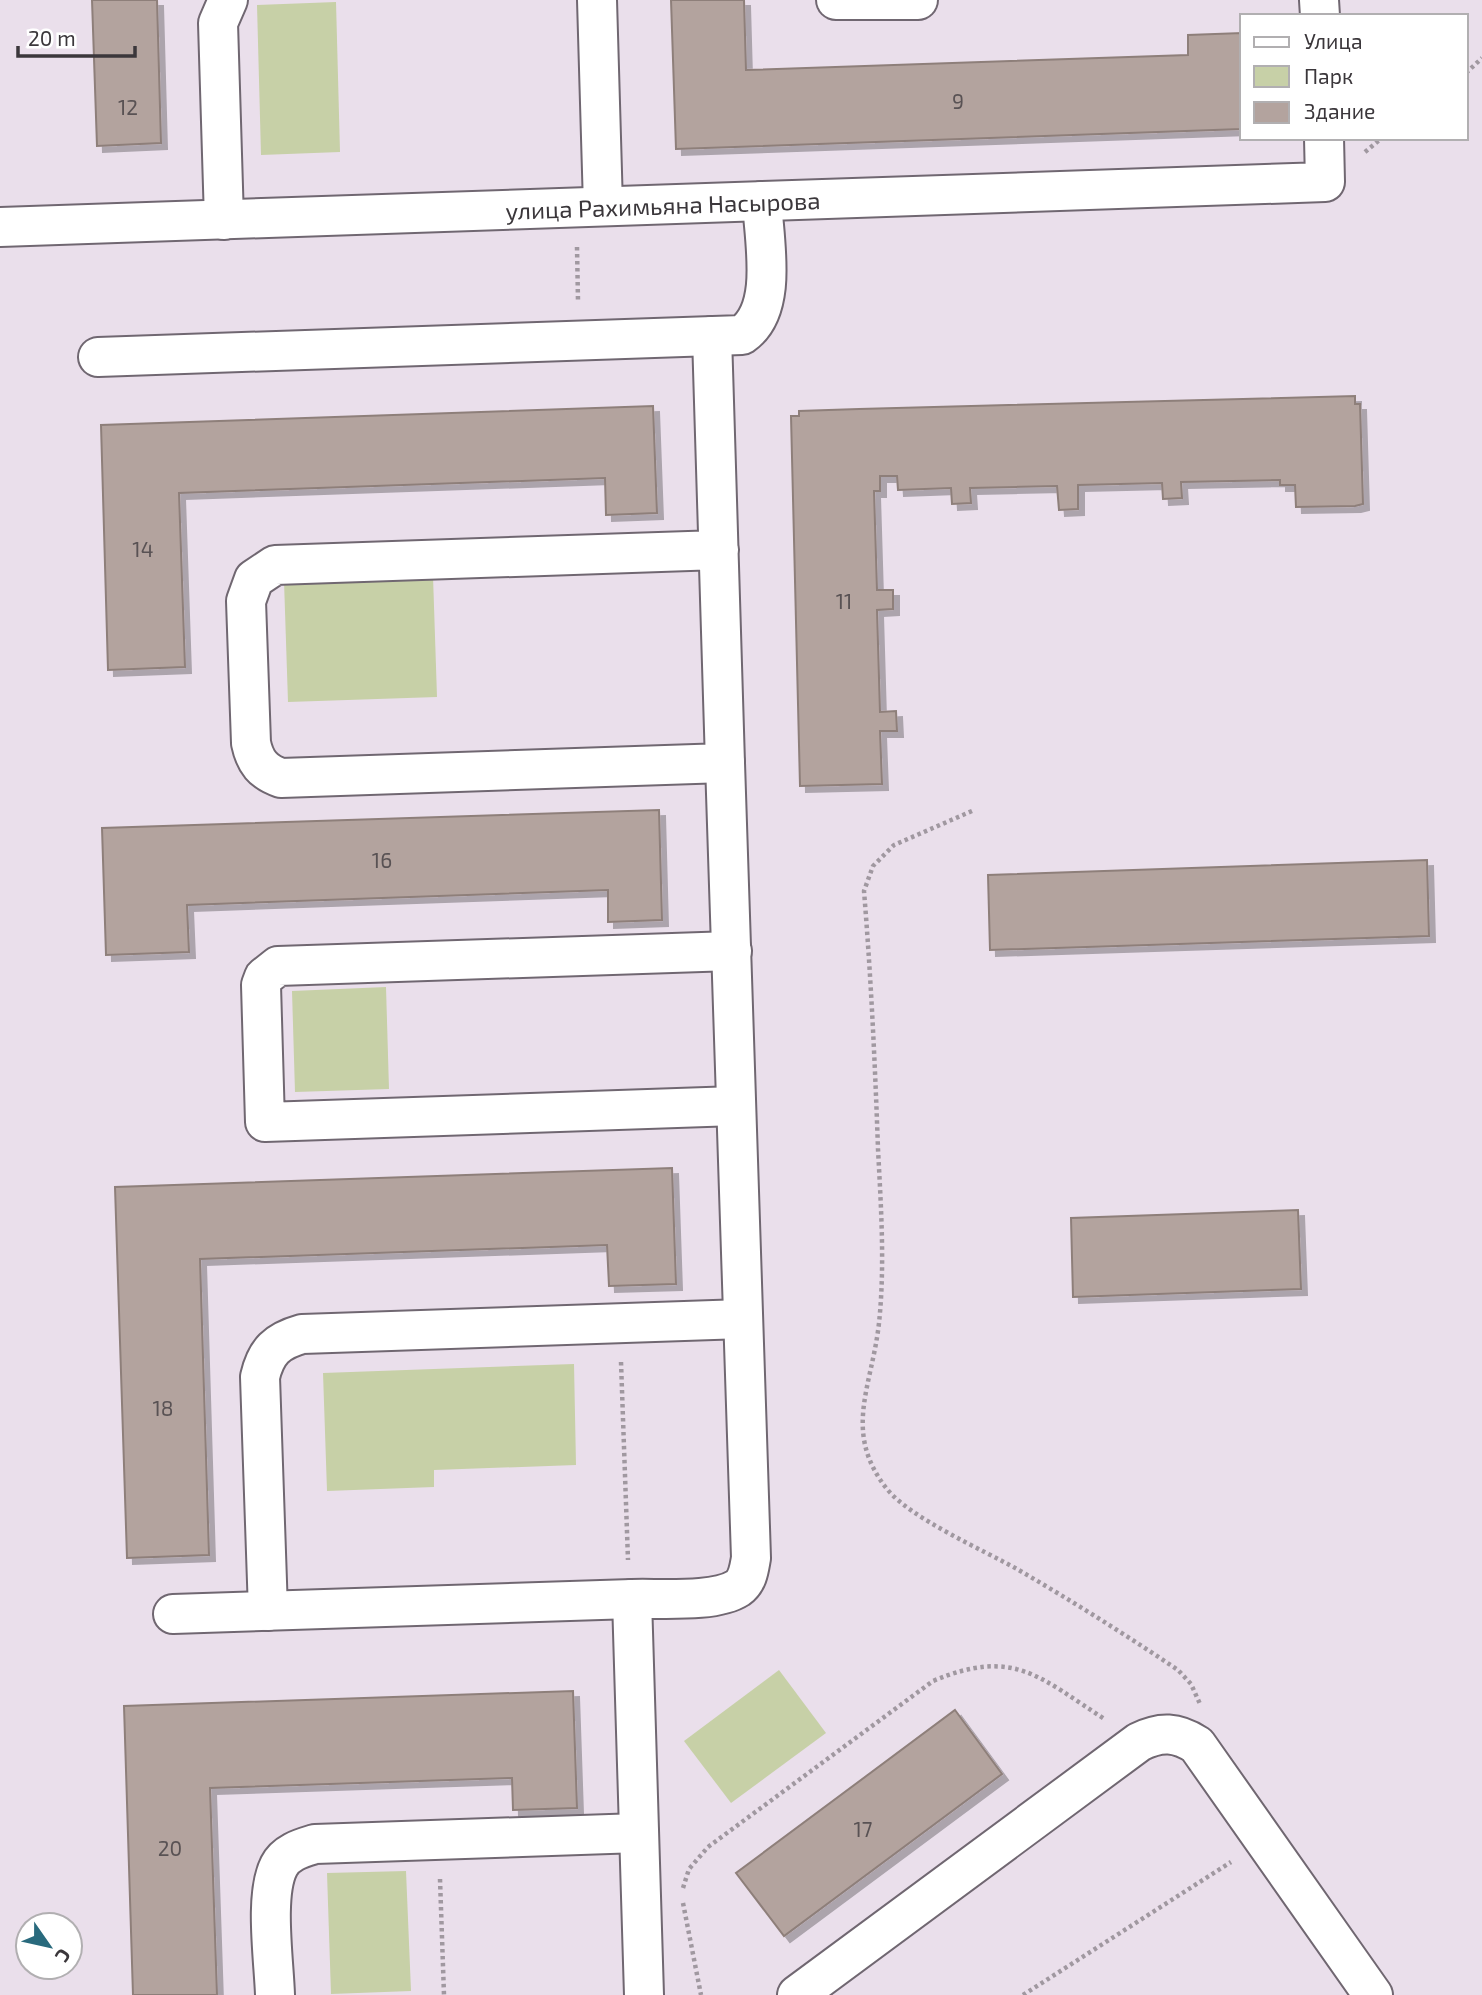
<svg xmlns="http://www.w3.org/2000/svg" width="1482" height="1995" viewBox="0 0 1482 1995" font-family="'Exo 2',sans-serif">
<defs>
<filter id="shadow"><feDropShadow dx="6" dy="6" stdDeviation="0" flood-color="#0004"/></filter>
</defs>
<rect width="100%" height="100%" fill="#eadfeb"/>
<g fill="#c7d0a7">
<polygon points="336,2 340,152 261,155 257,5"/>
<polygon points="433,576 437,697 288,702 284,581"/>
<polygon points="386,987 389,1089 295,1092 292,991"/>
<polygon points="574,1364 576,1465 434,1470 434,1487 327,1491 323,1373"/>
<polygon points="779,1670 826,1733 731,1803 684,1741"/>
<polygon points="406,1871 411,1991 331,1994 327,1873"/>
</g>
<g fill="#b3a39e" stroke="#8e7f7a" stroke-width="2" filter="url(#shadow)">
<polygon points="92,0 157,0 161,143 97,146"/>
<polygon points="671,0 744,0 746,70 1188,55 1188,35 1242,33 1242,129 676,149"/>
<polygon points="1355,396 1355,404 1360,404 1363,504 1355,506 1296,507 1295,485 1280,485 1280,480 1181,482 1182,498 1163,499 1162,483 1078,485 1078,509 1059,510 1057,486 970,488 971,503 952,504 951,488 898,490 897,476 880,476 880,491 874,491 877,590 893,590 893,609 877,610 880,712 896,711 897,731 880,731 882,784 800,786 791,416 799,416 799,411 859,409"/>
<polygon points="653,406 657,513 606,515 605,478 179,493 185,667 108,670 101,425"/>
<polygon points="659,810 662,920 608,922 608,890 187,905 189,952 106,955 102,828"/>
<polygon points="1427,860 1429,936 990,950 988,875"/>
<polygon points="672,1168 676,1284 609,1286 607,1245 200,1259 209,1555 127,1558 115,1187"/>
<polygon points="1298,1210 1301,1289 1073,1297 1071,1218"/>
<polygon points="573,1691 577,1808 513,1810 512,1778 210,1788 217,1995 133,1995 124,1706"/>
<polygon points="955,1710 1002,1774 784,1936 736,1873"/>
</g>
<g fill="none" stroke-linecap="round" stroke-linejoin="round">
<defs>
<g id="minor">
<polyline points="597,0 603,206"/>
<polyline points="836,0 918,0"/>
<polyline points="1319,0 1320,16"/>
<polyline points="224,220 218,23 228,0"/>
<polyline points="0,227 1325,182 1324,138"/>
<path d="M 712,336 L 725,763 L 281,778 C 263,772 255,762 251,743 L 246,601 L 254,579 L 275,565 L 719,550"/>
<path d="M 98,357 L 742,335 C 779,310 764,241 762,201"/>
<polyline points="732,951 278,966 264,977 261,985 265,1122 736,1106"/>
<path d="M 268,1611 L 260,1377 C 266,1351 277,1341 302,1334 L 743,1319"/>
<polyline points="173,1614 632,1599"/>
<path d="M 275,1995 C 274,1961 264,1895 279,1866 C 286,1852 302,1848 315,1844 L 639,1833"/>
<path d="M 644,1995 L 632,1599 C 660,1598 715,1603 738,1588 C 748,1581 749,1569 751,1558 L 725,763"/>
<path d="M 797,1995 L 1139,1742 C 1161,1731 1177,1732 1197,1745 L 1373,1995"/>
</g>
</defs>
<use href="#minor" stroke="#706771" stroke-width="42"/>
<g stroke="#a098a0" stroke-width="4.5" stroke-dasharray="3.5 3.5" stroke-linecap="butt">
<polyline points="1466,73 1482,58"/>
<polyline points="1365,152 1382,138"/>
<polyline points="577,247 578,301"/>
<path d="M 972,811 L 894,845 L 873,866 L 864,891 C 871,977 875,1063 878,1149 C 881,1207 885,1266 879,1323 C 872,1387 842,1432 887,1489 C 910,1518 983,1550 1017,1569 C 1072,1601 1126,1635 1178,1670 L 1191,1684 L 1200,1704"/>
<polyline points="621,1362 628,1560"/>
<polyline points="440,1879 444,1995"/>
<path d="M 683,1888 L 689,1869 L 708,1847 L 933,1681 C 1014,1647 1039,1677 1106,1720"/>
<polyline points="683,1903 701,1995"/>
<polyline points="1023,1995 1231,1862"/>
</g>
<use href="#minor" stroke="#fff" stroke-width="38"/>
</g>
<g text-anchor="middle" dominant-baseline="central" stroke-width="6" stroke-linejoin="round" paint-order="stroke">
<g font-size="21" fill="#595254">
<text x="958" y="100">9</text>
<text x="128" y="106">12</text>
<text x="143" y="548">14</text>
<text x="844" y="600">11</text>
<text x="382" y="859">16</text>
<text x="163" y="1407">18</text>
<text x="863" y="1828">17</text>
<text x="170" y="1847">20</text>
</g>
<g font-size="24" fill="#3b373b" stroke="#fff">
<text transform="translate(663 205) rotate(-2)">улица Рахимьяна Насырова</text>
</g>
</g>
<rect x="1240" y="14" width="228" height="126" fill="#ffffff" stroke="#b1afb1" stroke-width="2"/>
<rect x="1254" y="37" width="35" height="10" fill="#ffffff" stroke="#b1afb1" stroke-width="2"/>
<text x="1304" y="49" font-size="21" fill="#3b373b">Улица</text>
<rect x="1254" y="66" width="35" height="21" fill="#c7d0a7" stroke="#b1afb1" stroke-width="2"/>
<text x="1304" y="84" font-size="21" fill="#3b373b">Парк</text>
<rect x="1254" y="102" width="35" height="21" fill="#b3a39e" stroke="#b1afb1" stroke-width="2"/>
<text x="1304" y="119" font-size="21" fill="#3b373b">Здание</text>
<g transform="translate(49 1946) rotate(124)"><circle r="33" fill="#ffffff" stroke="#b1afb1" stroke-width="2"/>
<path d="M0-5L12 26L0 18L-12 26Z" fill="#296a7d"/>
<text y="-10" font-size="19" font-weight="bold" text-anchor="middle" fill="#3b373b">С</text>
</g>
<path d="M18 46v10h117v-10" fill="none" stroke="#3b373b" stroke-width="3.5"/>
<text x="28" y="46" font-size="21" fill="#3b373b" stroke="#ffffff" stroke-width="5" paint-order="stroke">20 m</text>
</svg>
